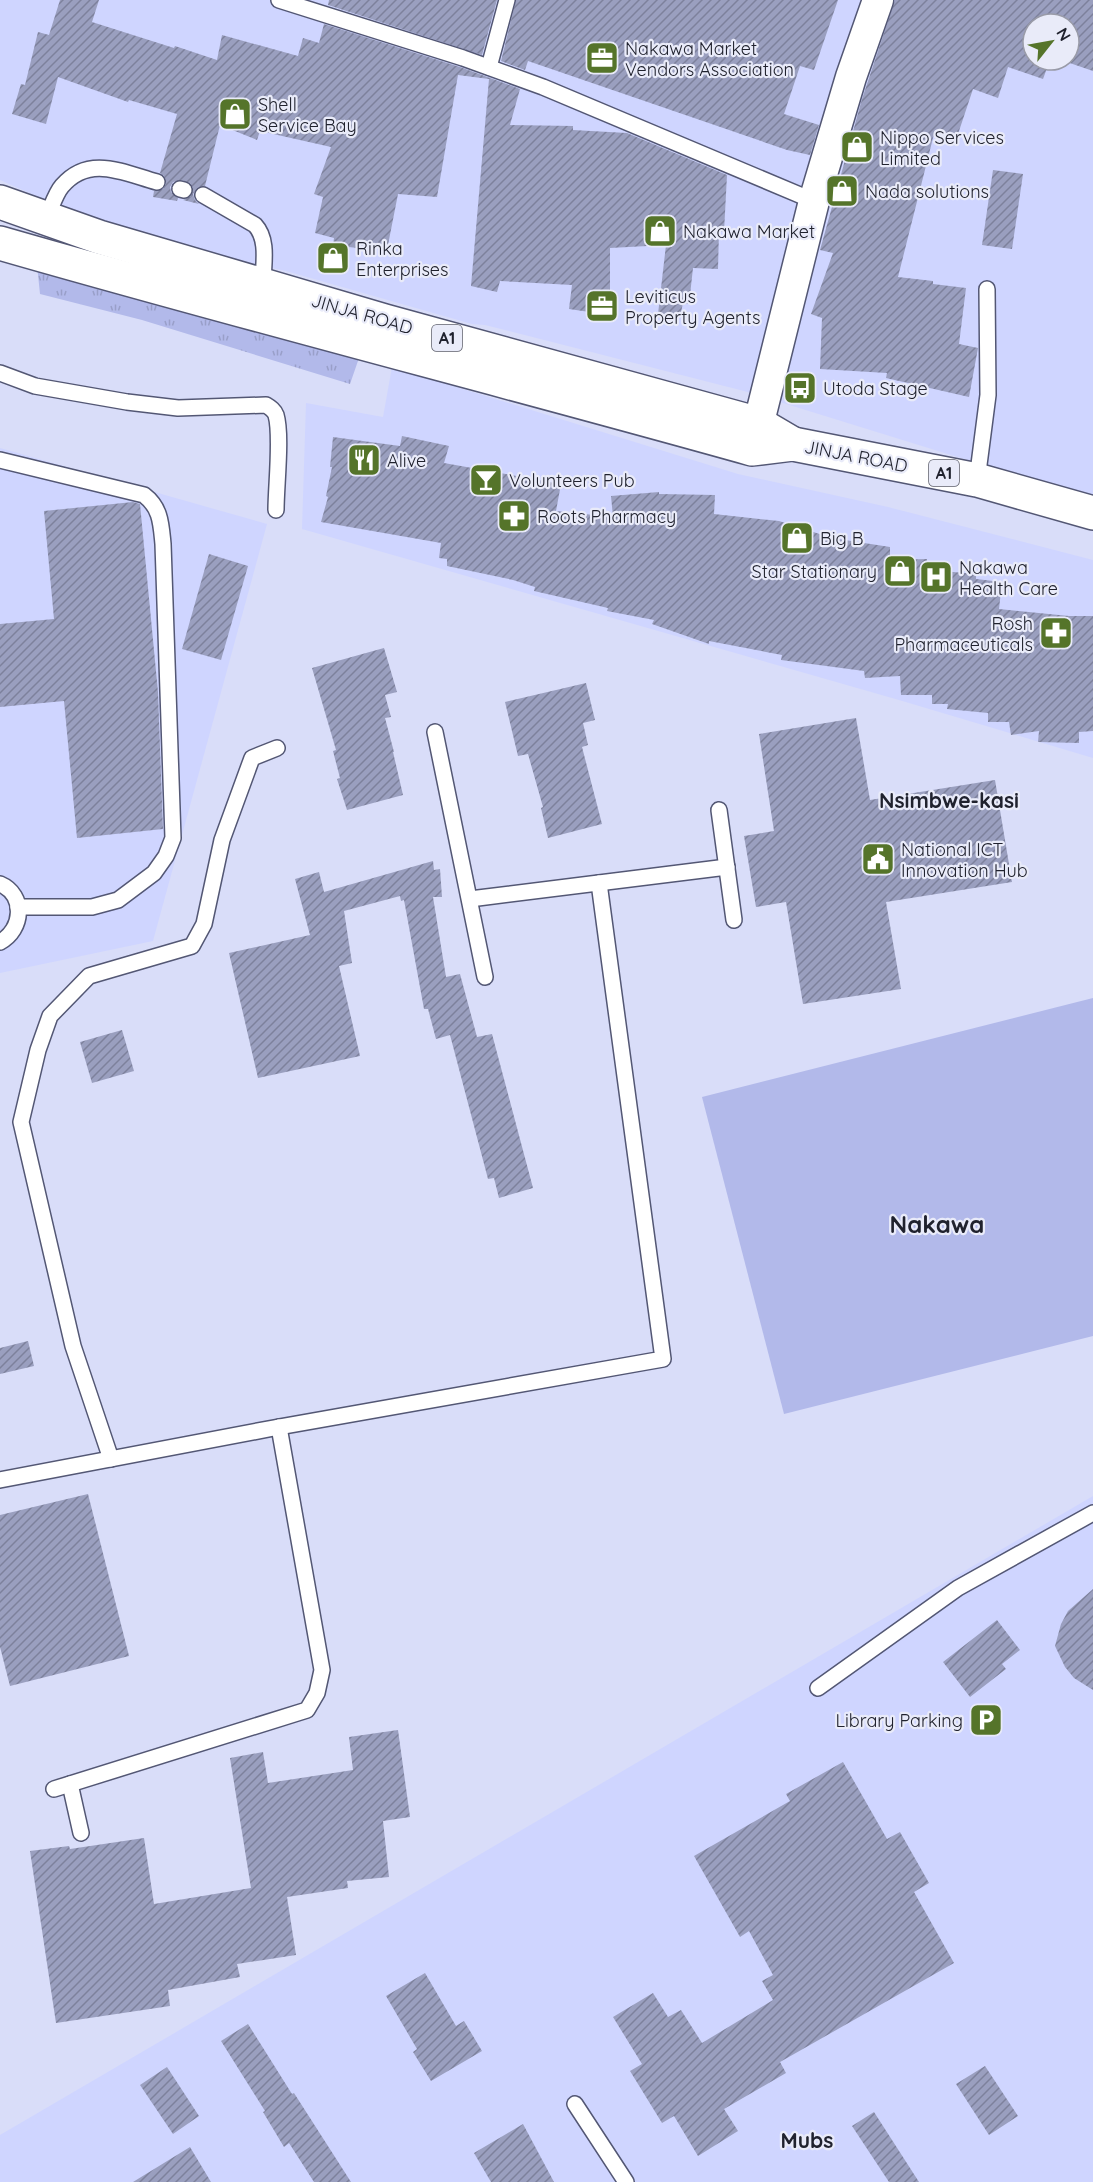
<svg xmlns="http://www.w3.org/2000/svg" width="1093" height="2182" viewBox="0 0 1093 2182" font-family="Quicksand,sans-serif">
<defs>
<pattern id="grass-tufts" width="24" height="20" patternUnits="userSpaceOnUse" patternTransform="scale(1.5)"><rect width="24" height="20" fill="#b2b9ea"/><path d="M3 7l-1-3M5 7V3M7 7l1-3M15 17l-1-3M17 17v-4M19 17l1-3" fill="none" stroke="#999fc9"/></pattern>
<pattern id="building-hatch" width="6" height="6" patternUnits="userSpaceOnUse" patternTransform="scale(1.5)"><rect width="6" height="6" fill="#9a9fbf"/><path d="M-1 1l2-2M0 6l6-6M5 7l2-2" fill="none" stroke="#7d819c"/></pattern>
</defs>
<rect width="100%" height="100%" fill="#d9ddf9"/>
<g fill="#cfd5ff" fill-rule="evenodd">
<path d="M 0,0 L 1093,0 L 1093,499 L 744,391 L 485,325 L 472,324 L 286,271 L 235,260 L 79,215 L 0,180 ZM 1033,24 L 1069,24 L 1069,60 L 1033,60 Z"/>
<polygon points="392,367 738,474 888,507 1093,560 1093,758 899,700 302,529 306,403 383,417"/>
<polygon points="0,448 267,524 153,941 0,973"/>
<polygon points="1093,1496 1093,2182 0,2182 0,2135"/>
</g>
<polygon fill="url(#grass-tufts)" points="37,265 359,358 350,384 142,320 40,294"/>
<polygon fill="#b2b9ea" points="1093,998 1093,1336 784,1414 702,1097"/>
<g fill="url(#building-hatch)">
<polygon points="60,0 99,0 92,22 174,48 175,46 217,60 222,35 298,56 303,38 319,43 324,24 460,67 520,89 510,125 573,126 573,130 627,133 727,175 724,232 719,231 718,269 693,268 689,304 683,303 680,317 658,314 666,245 610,248 610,315 569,309 572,285 500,281 497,292 471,286 489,79 458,75 437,197 398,194 387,250 373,247 373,250 333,245 334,238 315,233 323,197 314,194 331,147 260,131 257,140 220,125 205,186 198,187 193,194 195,200 199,204 183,200 191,196 193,188 190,183 182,180 173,182 170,187 171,192 178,198 177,201 153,197 154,191 163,189 166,184 164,176 160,173 177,114 129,100 128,102 58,77 46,124 12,114 21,84 25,85 38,32 49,35"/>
<polygon points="329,0 497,0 482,55 328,5"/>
<polygon points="516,0 838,0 814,70 800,66 784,114 819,125 810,155 787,150 528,61 525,70 501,61"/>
<polygon points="895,0 1093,0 1093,71 1061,60 1069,60 1069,24 1033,24 1033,60 1050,60 1043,79 1008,67 998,98 973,89 957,137 935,130 898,277 933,281 933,284 966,288 959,344 978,348 969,397 886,378 887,373 820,369 822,318 811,314 833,253 820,250 862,99"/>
<polygon points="993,170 1023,174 1012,249 982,245"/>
<polygon points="402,436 449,446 444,463 561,484 556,511 613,517 611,496 659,492 659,494 715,495 714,514 779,521 832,538 890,547 890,560 927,559 927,563 942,563 942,571 976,574 976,579 1002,582 999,609 1069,616 1093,616 1093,731 1079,732 1079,743 1038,742 1039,731 1011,735 1009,722 988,722 988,713 947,709 948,704 932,704 932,695 901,695 900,676 865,678 864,671 781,660 782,655 709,641 709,644 652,624 654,620 607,611 608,608 534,591 535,587 513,580 447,566 447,559 439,558 441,543 321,522 328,497 326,496 332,467 330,467 333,437 400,446"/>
<polygon points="133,502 140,504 158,692 163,829 77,838 64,701 0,707 0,624 54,619 44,511"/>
<polygon points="209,554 248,566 221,660 182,649"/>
<polygon points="384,648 397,692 385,695 391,717 385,718 394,752 393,752 403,795 347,810 337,779 340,778 333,751 336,750 312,668"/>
<polygon points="586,683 595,720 583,723 588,745 582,747 602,824 548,838 541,808 543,807 528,754 518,756 505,702"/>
<polygon points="856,718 870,800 995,780 1012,882 886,902 901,989 803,1004 786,902 756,907 744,836 774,831 759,734"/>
<polygon points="433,861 434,870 440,869 442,897 433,897 446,977 460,974 477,1037 492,1034 533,1188 499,1198 494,1178 488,1179 450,1035 436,1039 428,1009 424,1009 404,900 401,901 400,896 344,911 352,963 339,966 360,1056 258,1078 229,953 310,935 295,879 319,872 324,892"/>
<polygon points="122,1030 134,1071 92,1083 80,1042"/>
<polygon points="28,1341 34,1366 0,1374 0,1348"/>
<polygon points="88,1494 129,1656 10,1686 0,1647 0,1515"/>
<polygon points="1093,1589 1093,1690 1074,1678 1065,1667 1055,1646 1061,1624 1068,1611"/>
<polygon points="997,1620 1020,1650 1002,1664 1006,1669 970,1697 943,1662"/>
<polygon points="398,1730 410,1817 383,1821 389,1877 347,1881 348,1888 287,1897 296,1955 237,1964 240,1977 168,1990 170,2006 56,2023 30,1851 69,1846 70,1849 144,1838 154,1904 251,1888 230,1758 263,1752 268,1783 353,1770 349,1737"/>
<polygon points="843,1762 887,1839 900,1832 929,1883 914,1892 954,1963 780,2062 786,2073 724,2109 738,2131 698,2156 674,2116 662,2123 630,2071 642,2064 613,2017 653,1993 668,2017 681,2010 702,2043 773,2000 762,1981 773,1975 749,1931 740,1937 694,1856 790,1801 786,1794"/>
<polygon points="425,1973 456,2026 464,2021 482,2051 431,2081 413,2052 417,2049 386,1996"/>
<polygon points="248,2024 292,2094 294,2093 351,2182 314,2182 289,2143 284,2147 263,2112 265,2111 221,2041"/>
<polygon points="985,2066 1018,2116 989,2135 956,2084"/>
<polygon points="167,2067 199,2116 173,2134 140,2085"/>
<polygon points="874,2112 919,2182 889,2182 852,2126"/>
<polygon points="523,2124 554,2182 491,2182 474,2153"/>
<polygon points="190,2147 211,2182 133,2182"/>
</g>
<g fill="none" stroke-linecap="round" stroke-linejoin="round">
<defs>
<g id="service">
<polyline points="279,0 463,58 543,87 814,201"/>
<polyline points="489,67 507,0"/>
<polyline points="180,189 184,190"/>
<path d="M 203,195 L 255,225 C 269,240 263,265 263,284"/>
<path d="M 46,219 C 51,209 55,194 62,186 C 89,154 124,173 157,182"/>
<path d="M 0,373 L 35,386 L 127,402 L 178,408 L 266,405 C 271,408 274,410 276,415 C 282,435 276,486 276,510"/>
<path d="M 0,460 L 144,495 C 161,508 161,524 163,544 L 173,838 L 166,856 L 154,873 L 118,900 L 92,907 L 18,907"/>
<polyline points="977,480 988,395 987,289"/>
<polyline points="435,732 485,977"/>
<polyline points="719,810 734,920"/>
<path d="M 0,884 C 26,895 23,930 0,942"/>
<polyline points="470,899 727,867"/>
<polyline points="111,1459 73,1346 21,1122 38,1050 50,1016 89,976 192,946 204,924 222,840 252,758 277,748"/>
<polyline points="0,1480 279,1427 663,1359 599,883"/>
<polyline points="818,1688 958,1588 1093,1513"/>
<polyline points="70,1784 81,1833"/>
<polyline points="54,1789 307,1710 317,1693 322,1670 279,1427"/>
<polyline points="575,2104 626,2182"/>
</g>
<polyline id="minor" points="753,446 814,201 851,77 878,0"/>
<g id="trunk">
<polyline points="0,202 99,237 385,321 759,424 793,444"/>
<path d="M 0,243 C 250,315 502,379 752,449 L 793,444 L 977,480 L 1093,513"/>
</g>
</defs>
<use href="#service" stroke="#535774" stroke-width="18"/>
<use href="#minor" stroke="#535774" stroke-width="33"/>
<use href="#trunk" stroke="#535774" stroke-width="36"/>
<use href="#service" stroke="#fff" stroke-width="15"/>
<use href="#minor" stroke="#fff" stroke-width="30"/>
<use href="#trunk" stroke="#fff" stroke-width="33"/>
</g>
<defs>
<symbol id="office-square" viewBox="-11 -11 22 22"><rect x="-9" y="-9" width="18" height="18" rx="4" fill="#55742a" stroke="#e9ebf9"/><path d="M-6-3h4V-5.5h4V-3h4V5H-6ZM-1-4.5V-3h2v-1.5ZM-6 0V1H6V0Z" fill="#fff"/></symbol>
<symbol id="shop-square" viewBox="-11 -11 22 22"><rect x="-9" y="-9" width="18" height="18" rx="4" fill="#55742a" stroke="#e9ebf9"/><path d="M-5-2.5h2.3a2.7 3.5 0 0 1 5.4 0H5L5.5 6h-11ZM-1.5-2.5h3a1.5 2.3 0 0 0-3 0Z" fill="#fff"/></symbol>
<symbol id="bus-square" viewBox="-11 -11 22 22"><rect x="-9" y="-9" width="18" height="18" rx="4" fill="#55742a" stroke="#e9ebf9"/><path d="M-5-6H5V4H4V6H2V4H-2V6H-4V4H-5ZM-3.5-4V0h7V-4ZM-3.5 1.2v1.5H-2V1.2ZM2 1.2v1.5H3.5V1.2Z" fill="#fff"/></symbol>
<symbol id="restaurant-square" viewBox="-11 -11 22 22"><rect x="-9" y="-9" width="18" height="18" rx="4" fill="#55742a" stroke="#e9ebf9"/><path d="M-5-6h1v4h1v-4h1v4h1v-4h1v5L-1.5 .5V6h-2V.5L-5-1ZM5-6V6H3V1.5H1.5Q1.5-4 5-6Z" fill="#fff"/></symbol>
<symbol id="bar-square" viewBox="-11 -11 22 22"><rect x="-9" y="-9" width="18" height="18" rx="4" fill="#55742a" stroke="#e9ebf9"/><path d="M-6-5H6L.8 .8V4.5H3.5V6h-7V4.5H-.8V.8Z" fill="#fff"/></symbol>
<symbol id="pharmacy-square" viewBox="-11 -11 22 22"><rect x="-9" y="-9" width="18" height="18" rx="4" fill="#55742a" stroke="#e9ebf9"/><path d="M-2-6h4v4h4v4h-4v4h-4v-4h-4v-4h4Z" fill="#fff"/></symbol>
<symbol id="hospital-square" viewBox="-11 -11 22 22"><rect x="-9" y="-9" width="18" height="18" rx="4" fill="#55742a" stroke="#e9ebf9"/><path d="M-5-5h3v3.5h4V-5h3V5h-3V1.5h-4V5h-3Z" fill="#fff"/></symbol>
<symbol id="civic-square" viewBox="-11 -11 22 22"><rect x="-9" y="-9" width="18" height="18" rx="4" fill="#55742a" stroke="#e9ebf9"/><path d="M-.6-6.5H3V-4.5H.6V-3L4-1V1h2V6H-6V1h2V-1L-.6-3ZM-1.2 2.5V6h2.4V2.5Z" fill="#fff"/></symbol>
<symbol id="parking-square" viewBox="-11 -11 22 22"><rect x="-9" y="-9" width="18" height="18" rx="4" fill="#55742a" stroke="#e9ebf9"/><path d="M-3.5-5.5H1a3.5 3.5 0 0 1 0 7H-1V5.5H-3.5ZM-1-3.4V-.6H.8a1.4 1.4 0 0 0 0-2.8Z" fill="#fff"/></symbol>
</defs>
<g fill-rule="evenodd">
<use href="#office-square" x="583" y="39" width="38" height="38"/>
<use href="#shop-square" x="216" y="95" width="38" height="38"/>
<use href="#shop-square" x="838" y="128" width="38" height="38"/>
<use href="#shop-square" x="823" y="172" width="38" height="38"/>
<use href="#shop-square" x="641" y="212" width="38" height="38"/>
<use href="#shop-square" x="314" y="239" width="38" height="38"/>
<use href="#office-square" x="583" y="287" width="38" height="38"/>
<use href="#bus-square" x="781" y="369" width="38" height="38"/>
<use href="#restaurant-square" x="345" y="441" width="38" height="38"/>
<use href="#bar-square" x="467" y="461" width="38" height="38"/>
<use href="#pharmacy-square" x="495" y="497" width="38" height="38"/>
<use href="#shop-square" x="778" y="519" width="38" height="38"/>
<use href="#shop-square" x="881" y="552" width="38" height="38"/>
<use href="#hospital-square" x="917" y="558" width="38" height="38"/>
<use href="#pharmacy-square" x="1037" y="614" width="38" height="38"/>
<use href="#civic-square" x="859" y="840" width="38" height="38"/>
<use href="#parking-square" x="967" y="1701" width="38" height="38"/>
</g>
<g text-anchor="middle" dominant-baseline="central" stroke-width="4.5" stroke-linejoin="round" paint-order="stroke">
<g fill="#e9ebf9" stroke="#5c5e6b" stroke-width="1.5">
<rect x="432" y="325" width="30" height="26" rx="4.5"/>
<rect x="929" y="460" width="30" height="26" rx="4.5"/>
</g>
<g font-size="16" font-weight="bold" fill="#20222e">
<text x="447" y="338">A1</text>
<text x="944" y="473">A1</text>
</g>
<g font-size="18" fill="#20222e" stroke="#e9ebf9" text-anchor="start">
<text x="625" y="48">Nakawa Market<tspan x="625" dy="21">Vendors Association</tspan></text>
<text x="258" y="104">Shell<tspan x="258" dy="21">Service Bay</tspan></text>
<text x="880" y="137">Nippo Services<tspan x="880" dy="21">Limited</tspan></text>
<text x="865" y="191">Nada solutions</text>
<text x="683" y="231">Nakawa Market</text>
<text x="356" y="248">Rinka<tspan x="356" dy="21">Enterprises</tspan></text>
<text x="625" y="296">Leviticus<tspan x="625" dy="21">Property Agents</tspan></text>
<text x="823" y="388">Utoda Stage</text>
<text x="387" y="460">Alive</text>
<text x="509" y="480">Volunteers Pub</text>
<text x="537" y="516">Roots Pharmacy</text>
<text x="820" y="538">Big B</text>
<text x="959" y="567">Nakawa<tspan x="959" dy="21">Health Care</tspan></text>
<text x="877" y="571" text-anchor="end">Star Stationary</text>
<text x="1033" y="623" text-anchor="end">Rosh<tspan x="1033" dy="21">Pharmaceuticals</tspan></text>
<text x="901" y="849">National ICT<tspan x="901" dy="21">Innovation Hub</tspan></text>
<text x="963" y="1720" text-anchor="end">Library Parking</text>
</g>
<g font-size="18" fill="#20222e" stroke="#e9ebf9">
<text transform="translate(362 314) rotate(16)">JINJA ROAD</text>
<text transform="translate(856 456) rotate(11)">JINJA ROAD</text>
</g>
<g font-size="21" font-weight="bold" fill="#20222e" stroke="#e9ebf9">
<text x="949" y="800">Nsimbwe-kasi</text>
<text x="807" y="2140">Mubs</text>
</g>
<g font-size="24" font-weight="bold" fill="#20222e" stroke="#e9ebf9">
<text x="937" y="1224">Nakawa</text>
</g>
</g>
<g transform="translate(1051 42) rotate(59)"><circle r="28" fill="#e9ebf9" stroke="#999ba8" stroke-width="1.5"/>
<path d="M0-4.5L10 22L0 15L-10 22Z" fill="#55742a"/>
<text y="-9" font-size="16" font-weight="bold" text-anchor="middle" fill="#20222e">N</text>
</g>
</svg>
